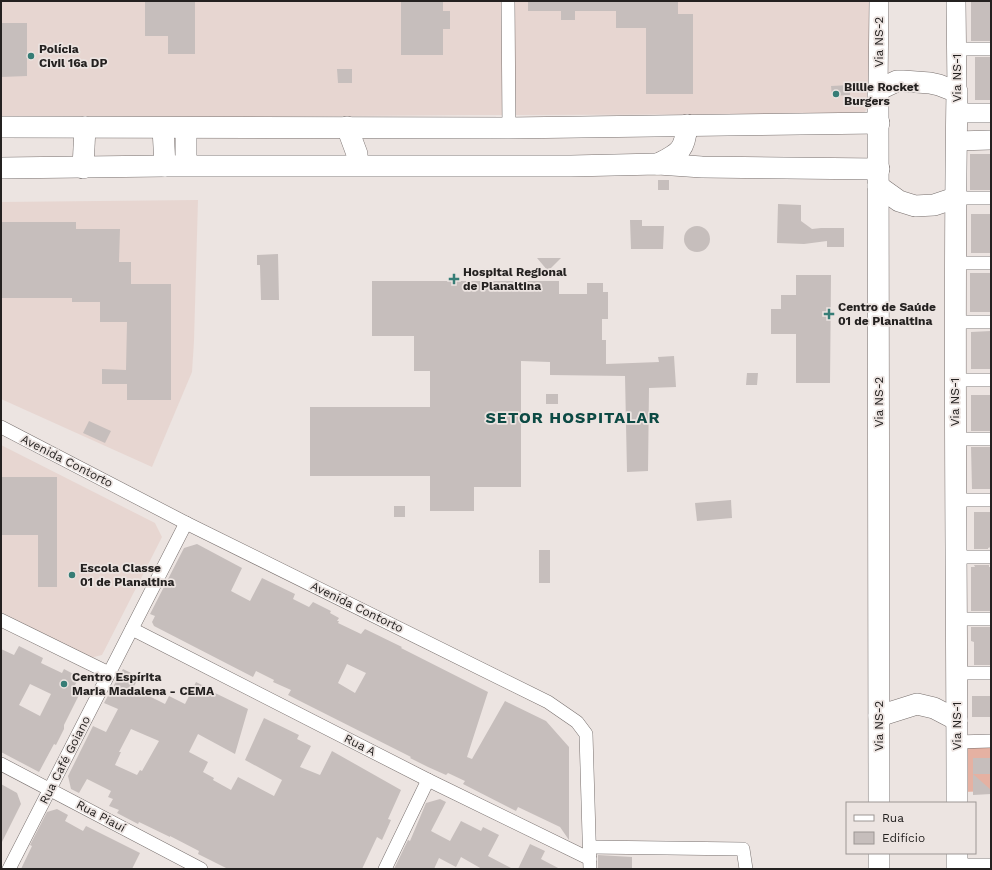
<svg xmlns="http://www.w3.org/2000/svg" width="992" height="870" viewBox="0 0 992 870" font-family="'Work Sans',sans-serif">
<rect width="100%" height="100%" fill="#ece4e1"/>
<g fill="#e7d6d1">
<polygon points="1,1 872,1 872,103 863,114 471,115 116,118 1,118"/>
<polygon points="198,200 194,341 192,372 152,467 1,399 1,202"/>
<polygon points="1,445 155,523 162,537 102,655 90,658 1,612"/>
</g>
<polygon fill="#e5b1a2" points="991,746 991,791 962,792 962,747"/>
<g fill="#c6bebc" fill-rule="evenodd">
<polygon points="145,1 195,1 195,54 168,54 168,36 145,36"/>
<polygon points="401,1 443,1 443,11 450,11 450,29 443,29 443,55 401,55"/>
<polygon points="528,1 678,1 678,14 693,14 693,94 646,94 646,28 616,28 616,11 575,11 575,20 561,20 561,11 528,11"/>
<rect x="971" y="1" width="20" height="40"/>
<polygon points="1,23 27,23 27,76 1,77"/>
<rect x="975" y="57" width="16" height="43"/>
<polygon points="337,69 352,69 352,83 338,83"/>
<polygon points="850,85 850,95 832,96 831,86"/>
<rect x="970" y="154" width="21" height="36"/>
<rect x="658" y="180" width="11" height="10"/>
<polygon points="778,204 801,205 801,221 812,229 821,228 844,228 844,247 827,247 827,241 804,244 777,243"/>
<rect x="971" y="214" width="20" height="39"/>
<polygon points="630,220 642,220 642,226 664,226 663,249 631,249"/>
<polygon points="1,222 76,222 76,229 120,229 119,262 131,262 131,284 171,284 171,400 127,400 127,384 102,384 102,369 126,370 127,322 100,322 100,302 72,302 72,298 1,298"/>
<circle cx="697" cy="239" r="13"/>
<polygon points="278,254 279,300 261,300 260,265 257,265 257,255"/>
<polygon points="537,258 561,258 548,271"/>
<rect x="970" y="273" width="21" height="39"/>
<polygon points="796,275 831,275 830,383 796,383 796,334 771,334 771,309 781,309 781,295 796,295"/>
<polygon points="372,281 559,281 559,294 587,294 587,283 603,283 603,292 608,292 608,319 602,319 602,340 606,340 606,364 659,362 658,357 674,356 676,387 649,388 648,471 627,472 625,376 550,375 550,362 521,361 521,487 474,487 474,511 430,511 430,476 310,476 310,407 430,407 430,371 414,371 414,336 372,336"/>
<polygon points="991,331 991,369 971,369 971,332"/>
<polygon points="747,373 758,373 757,385 746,385"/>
<rect x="546" y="394" width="12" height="10"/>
<rect x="971" y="395" width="20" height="36"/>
<polygon points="89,421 111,431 105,443 83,433"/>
<polygon points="971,447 991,447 991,489 972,489"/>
<polygon points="1,477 57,477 57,587 38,587 38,535 1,535"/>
<polygon points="731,500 732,518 697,521 695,503"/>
<rect x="394" y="506" width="11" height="11"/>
<polygon points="974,512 991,512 991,547 988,548 988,549 974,549"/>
<path d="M 197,544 L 242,568 L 231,591 L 250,601 L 262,578 L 295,594 L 293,599 L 309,607 L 313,602 L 331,611 L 330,613 L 339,618 L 337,621 L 339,621 L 338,623 L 361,634 L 365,629 L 402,647 L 401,648 L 488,692 L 467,757 L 472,759 L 505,701 L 546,721 L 569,747 L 569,840 L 560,827 L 518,807 L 516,811 L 463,784 L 465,781 L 448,773 L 446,775 L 428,767 L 410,758 L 411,757 L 288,695 L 291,690 L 273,682 L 274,680 L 256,671 L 253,677 L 154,626 L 152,622 L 155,616 L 150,614 L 184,548 ZM 347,664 L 366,673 L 355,693 L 338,683 Z"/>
<rect x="539" y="550" width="11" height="33"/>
<polygon points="974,565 989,565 989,567 991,567 991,611 971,611 971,567 975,567"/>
<polygon points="971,627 991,627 990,665 974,665 974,642 971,641"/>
<path d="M 19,646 L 43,658 L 41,663 L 62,673 L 64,669 L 79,677 L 74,687 L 81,691 L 64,725 L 64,729 L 56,745 L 54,744 L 39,772 L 1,752 L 1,649 L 14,655 ZM 30,684 L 51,694 L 40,716 L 19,705 Z"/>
<path d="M 123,669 L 139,677 L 133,688 L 165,704 L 169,696 L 185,704 L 196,682 L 214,691 L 213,692 L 248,709 L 235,754 L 198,734 L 189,752 L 208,762 L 203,772 L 214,778 L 213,780 L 231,790 L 238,777 L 274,796 L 282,780 L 245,760 L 264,718 L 299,735 L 297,739 L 311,746 L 300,767 L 320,775 L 332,751 L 401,790 L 388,819 L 391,820 L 382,840 L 377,837 L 362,869 L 228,869 L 198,854 L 199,851 L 170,836 L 170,837 L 139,822 L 138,824 L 117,813 L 119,810 L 109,806 L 113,799 L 108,797 L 111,791 L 87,779 L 79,793 L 71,789 L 68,776 L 93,726 L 106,732 L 118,709 L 104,703 ZM 131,729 L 159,741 L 142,771 L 140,770 L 137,775 L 115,765 L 121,752 L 119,752 Z"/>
<rect x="972" y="696" width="19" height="21"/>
<polygon points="973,758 991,758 991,774 973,774 991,790 991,794 973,795"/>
<polygon points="1,784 17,793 21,804 1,844"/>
<polygon points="440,799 446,802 431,831 450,841 461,821 481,831 483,827 499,835 488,856 513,869 482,869 461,857 456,867 439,858 434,869 394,869 408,840 410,841 426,803"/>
<polygon points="57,809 68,815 65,821 83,831 86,826 140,853 132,869 21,869 32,846 30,845 47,812"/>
<polygon points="530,844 545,851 541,859 560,869 518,869"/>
<polygon points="598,855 632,857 632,869 598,869"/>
</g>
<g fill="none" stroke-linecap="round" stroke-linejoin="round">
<defs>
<g id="street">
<polyline points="508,1 509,128"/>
<polyline points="957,49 991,49"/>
<polyline points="955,198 991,198"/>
<polyline points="956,263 991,263"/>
<polyline points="956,322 991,322"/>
<polyline points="955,380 991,380"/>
<polyline points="1,427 186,523 548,702 577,722 586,734 590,869"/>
<polyline points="955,439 991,439"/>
<polyline points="955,500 991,500"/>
<polyline points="956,557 991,557"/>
<polyline points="956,619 991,619"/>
<polyline points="1,620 109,673"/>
<polyline points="132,629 428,780 590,859"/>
<polyline points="956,673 991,673"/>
<polyline points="957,742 991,741"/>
<polyline points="1,764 201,869"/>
<polyline points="590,847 743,849 746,869"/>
<polyline points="957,865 991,865"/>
<polyline points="9,869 186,523"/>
<polyline points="385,869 428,780"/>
</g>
<g id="secondary">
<polyline points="956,1 957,92"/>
<polyline points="878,90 879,1"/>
<polyline points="957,113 991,113"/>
<polyline points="957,141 991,140"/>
</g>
<g id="primary">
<polyline points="1,127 509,128 879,123"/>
<polyline points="347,127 357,154 357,165"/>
<polyline points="163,128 165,166"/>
<polyline points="186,128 186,165"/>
<path d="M 658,164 C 679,153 685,151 687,125"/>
<polyline points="1,168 165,166 571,166 658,164 702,167 879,169"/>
<polyline points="83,168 85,127"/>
<polyline points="878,186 899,201 915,206 934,205 955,198"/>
<polyline points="879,716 917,704 934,708 957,720"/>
<path d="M 879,803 L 878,90 L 897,81 L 903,81 L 930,83 L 939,85 L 957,92 C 953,329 957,566 957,803"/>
<polyline points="879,869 879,853"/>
<polyline points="957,869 957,853"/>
</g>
</defs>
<use href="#street" stroke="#78706e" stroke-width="14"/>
<use href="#secondary" stroke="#78706e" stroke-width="20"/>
<use href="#primary" stroke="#78706e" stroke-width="22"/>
<use href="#street" stroke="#fff" stroke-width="13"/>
<use href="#secondary" stroke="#fff" stroke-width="19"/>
<use href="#primary" stroke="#fff" stroke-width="21"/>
</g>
<g fill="#367d76" stroke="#ece4e1" stroke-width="1.5">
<circle cx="31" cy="56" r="4"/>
<circle cx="836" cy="94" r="4"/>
<path d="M452 273h4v4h4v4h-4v4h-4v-4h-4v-4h4z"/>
<path d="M827 308h4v4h4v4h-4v4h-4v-4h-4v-4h4z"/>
<circle cx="72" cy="575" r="4"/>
<circle cx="64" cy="684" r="4"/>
</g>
<g text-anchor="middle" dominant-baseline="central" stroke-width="3.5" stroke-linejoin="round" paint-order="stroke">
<g font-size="12" fill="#242120" stroke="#ece4e1">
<text transform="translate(879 42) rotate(-90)">Via NS-2</text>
<text transform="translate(957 78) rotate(-90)">Via NS-1</text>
<text transform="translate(879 402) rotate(-90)">Via NS-2</text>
<text transform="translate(955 402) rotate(-90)">Via NS-1</text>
<text transform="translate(67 461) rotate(27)">Avenida Contorto</text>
<text transform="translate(357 607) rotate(26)">Avenida Contorto</text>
<text transform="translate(879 726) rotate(-90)">Via NS-2</text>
<text transform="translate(957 726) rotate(-90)">Via NS-1</text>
<text transform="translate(360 745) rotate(27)">Rua A</text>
<text transform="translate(65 760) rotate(-63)">Rua Café Goiano</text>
<text transform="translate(101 816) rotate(28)">Rua Piauí</text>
</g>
<g font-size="12" font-weight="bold" fill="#242120" stroke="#ece4e1" text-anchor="start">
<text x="39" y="49">Polícia<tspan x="39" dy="14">Civil 16a DP</tspan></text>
<text x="844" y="87">Billie Rocket<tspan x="844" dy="14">Burgers</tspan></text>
<text x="463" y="272">Hospital Regional<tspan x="463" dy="14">de Planaltina</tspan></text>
<text x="838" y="307">Centro de Saúde<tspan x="838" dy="14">01 de Planaltina</tspan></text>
<text x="80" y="568">Escola Classe<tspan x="80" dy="14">01 de Planaltina</tspan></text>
<text x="72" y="677">Centro Espírita<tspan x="72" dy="14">Maria Madalena - CEMA</tspan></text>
</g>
<g font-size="16" font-weight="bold" letter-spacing="1" fill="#0c4a44" stroke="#ece4e1">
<text x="573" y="417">SETOR HOSPITALAR</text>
</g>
</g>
<rect width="992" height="870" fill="none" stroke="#242120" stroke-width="4"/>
<rect x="846" y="802" width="130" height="52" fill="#ece4e1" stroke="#9c9694"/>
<rect x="854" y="815" width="20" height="6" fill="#ffffff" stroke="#9c9694"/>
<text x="882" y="822" font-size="12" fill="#242120">Rua</text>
<rect x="854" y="832" width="20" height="12" fill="#c6bebc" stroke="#9c9694"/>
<text x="882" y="842" font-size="12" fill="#242120">Edifício</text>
</svg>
